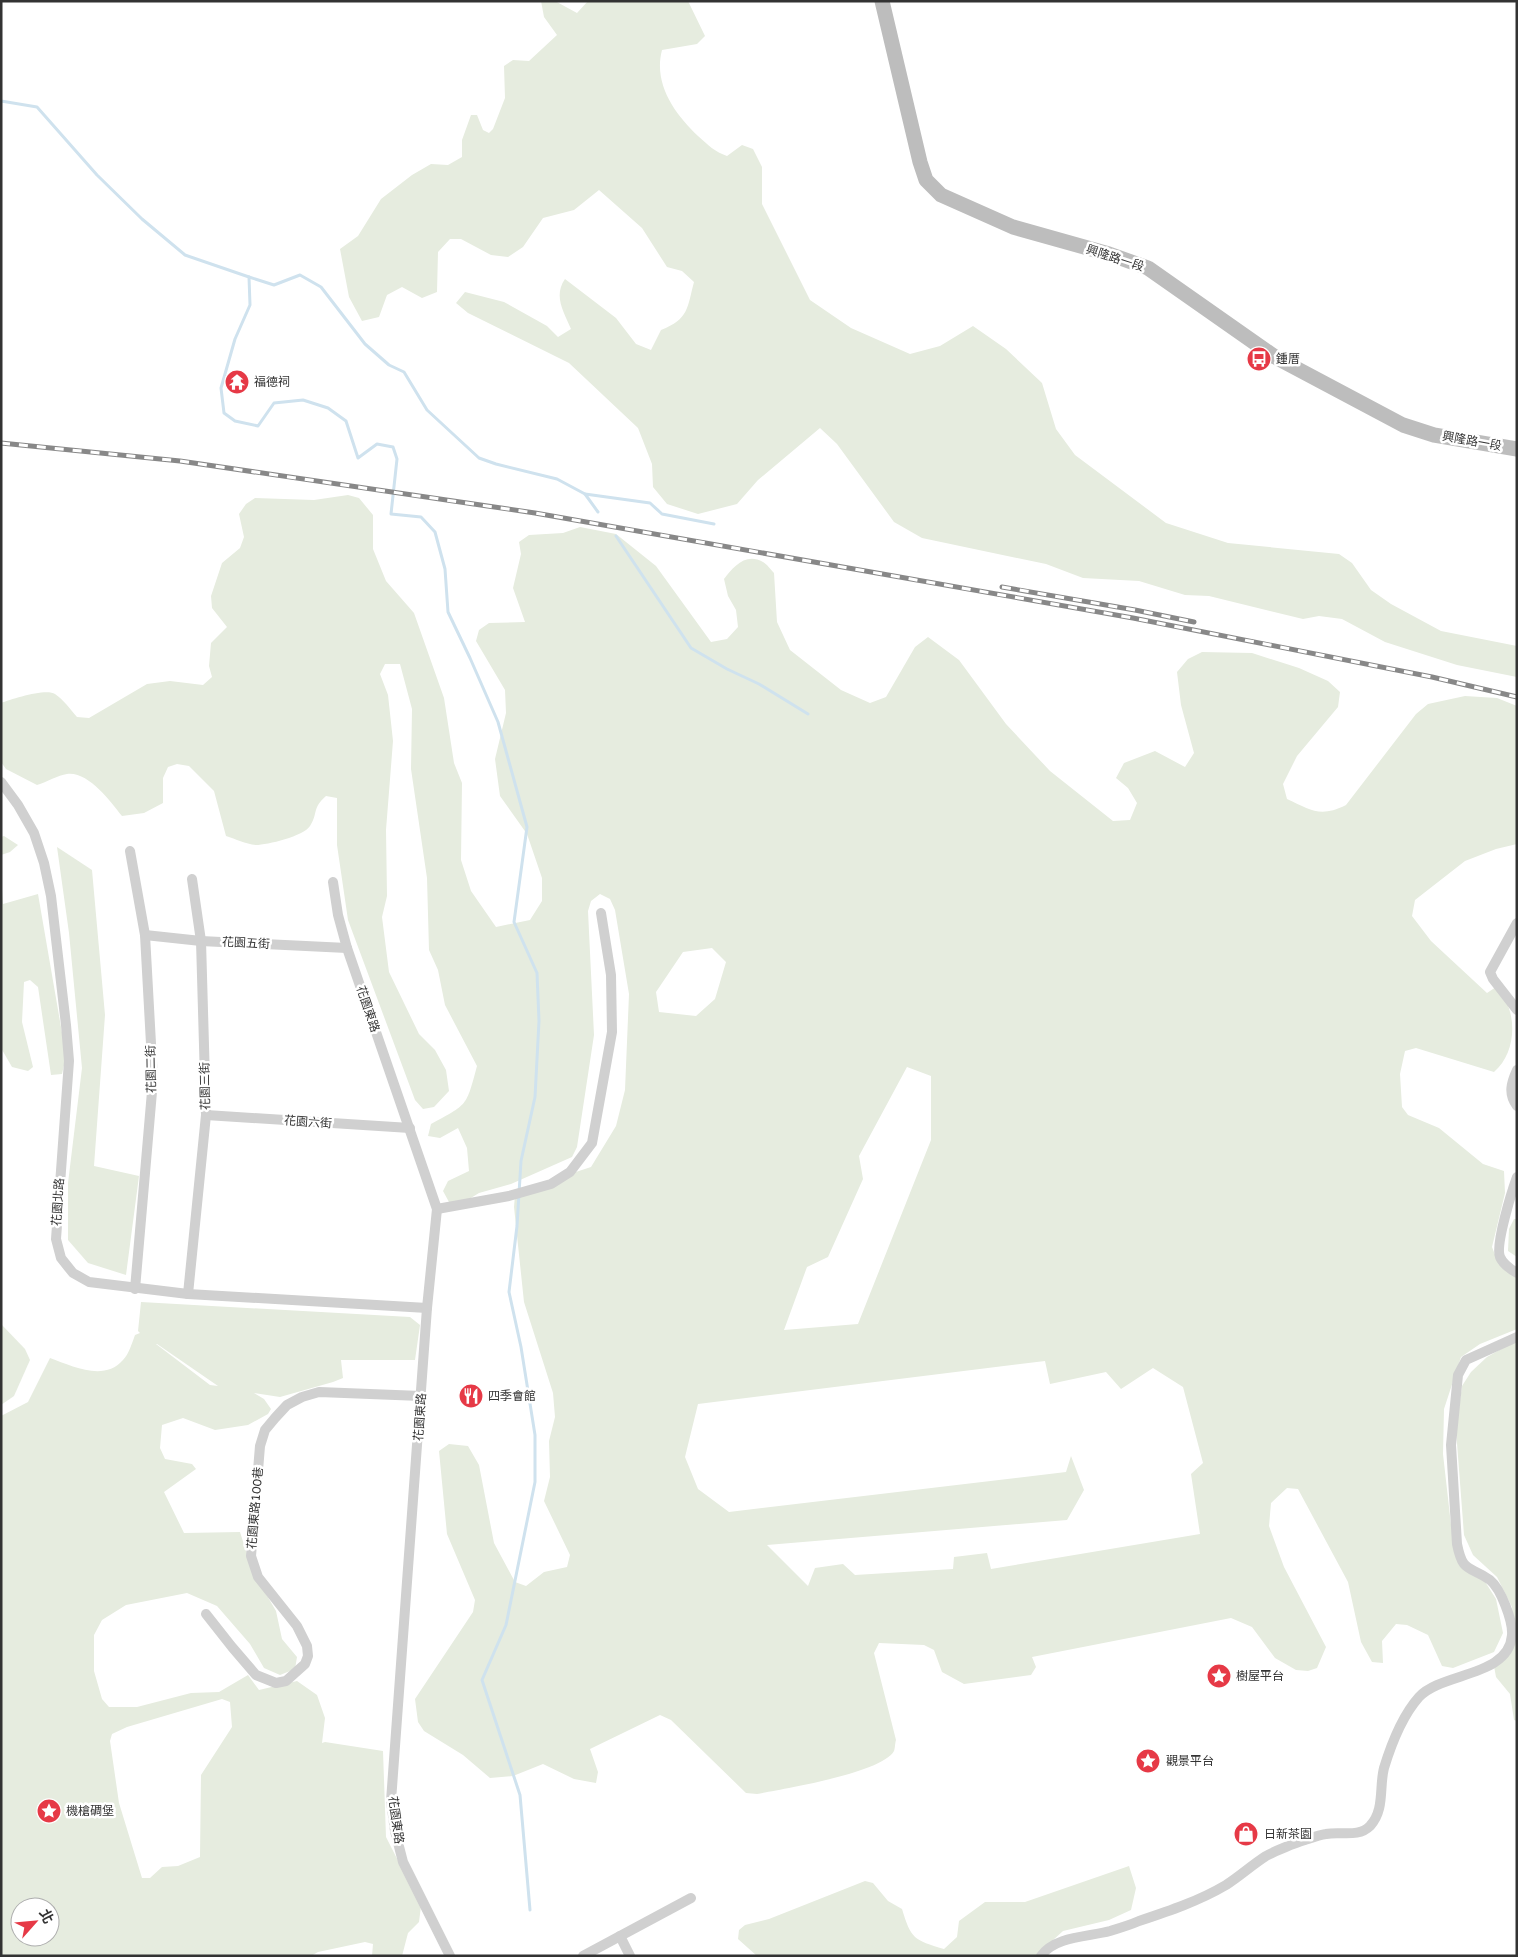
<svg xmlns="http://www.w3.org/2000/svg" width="1518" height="1957" viewBox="0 0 1518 1957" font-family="'Varela Round','Noto Sans TC',sans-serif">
<rect width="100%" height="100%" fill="#fff"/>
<g fill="#e6ecdf" fill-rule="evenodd">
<path d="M 541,1 L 555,1 L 577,13 L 588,1 L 688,1 L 705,36 L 697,44 L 662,50 C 653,84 675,114 698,136 C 708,145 715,152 727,156 L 742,145 L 753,149 L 762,167 L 762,204 L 810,300 L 851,328 L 910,354 L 940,346 L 973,326 L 1006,349 L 1042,383 L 1056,429 L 1075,455 L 1166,523 L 1228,543 L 1339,554 L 1352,563 L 1371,590 L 1391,604 L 1441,631 L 1517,646 L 1517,677 L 1457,665 L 1385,642 L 1342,619 L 1319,616 L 1303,619 L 1209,596 L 1185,595 L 1139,581 L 1083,578 L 1046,564 L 922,538 L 894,522 L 837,444 L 820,428 L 758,480 L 737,504 L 698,514 L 667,504 L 653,487 L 652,464 L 638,428 L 569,363 L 468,313 L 456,303 L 465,292 L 504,302 L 547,326 L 558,337 L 571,329 C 564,312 553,296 565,279 L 616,318 L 636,344 L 651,350 L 661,330 C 689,319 687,308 694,282 L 682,271 L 667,267 L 642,228 L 599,190 L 574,210 L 543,218 L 523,247 L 508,257 L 491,255 L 461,239 L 450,239 L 438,252 L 437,292 L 422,298 L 402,287 L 387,295 L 379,317 L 362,321 L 349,297 L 340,249 L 358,236 L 381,199 L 412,175 L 431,164 L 448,165 L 462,157 L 462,140 L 471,115 L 477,115 L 483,130 L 489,133 L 493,129 L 505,98 L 504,66 L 513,60 L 529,61 L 557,35 L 544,17 Z"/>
<path d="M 348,495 L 359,498 L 373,515 L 373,549 L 386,581 L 414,613 L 444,698 L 454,763 L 462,783 L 461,860 L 471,891 L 496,927 L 530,920 L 542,901 L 542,878 L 527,834 L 500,796 L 495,759 L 506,713 L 505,690 L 476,641 L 479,630 L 489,623 L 525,622 L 513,588 L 521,554 L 519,542 L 529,535 L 563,533 L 580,527 L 616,534 L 656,566 L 711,642 L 727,639 L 738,627 L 736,610 L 728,596 L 724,579 C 733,567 746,552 763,562 C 767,564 771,570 774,573 L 777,622 L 790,650 L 841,690 L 870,703 L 886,697 L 915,647 L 928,637 L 959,660 L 1006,724 L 1050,771 L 1113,821 L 1130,820 L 1137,803 L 1128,788 L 1116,778 L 1124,763 L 1155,751 L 1185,767 L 1194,753 L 1181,705 L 1177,672 L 1188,659 L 1202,652 L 1252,653 L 1299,668 L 1328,681 L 1340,692 L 1338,707 L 1297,756 L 1283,784 L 1287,799 C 1311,810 1320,818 1346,805 L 1416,714 L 1428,704 L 1465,696 L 1497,698 L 1517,706 L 1517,844 L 1496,849 L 1465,861 L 1415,900 L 1412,916 L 1431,941 L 1487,993 L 1496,987 C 1518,1008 1518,1052 1494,1072 L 1416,1048 L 1405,1051 L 1400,1074 L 1402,1107 L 1408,1115 L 1439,1128 L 1483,1164 L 1504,1171 L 1505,1193 L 1492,1247 L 1497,1260 L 1517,1274 L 1517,1329 L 1480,1344 L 1461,1357 L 1444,1409 L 1443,1454 L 1451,1525 L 1466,1566 L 1484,1580 L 1496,1599 L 1503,1633 L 1494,1652 L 1453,1668 L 1442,1666 L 1428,1635 L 1407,1625 L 1396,1624 L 1382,1641 L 1383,1663 L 1372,1662 L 1361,1642 L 1348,1582 L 1298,1489 L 1287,1488 L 1271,1503 L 1269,1526 L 1284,1567 L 1326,1647 L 1317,1668 L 1308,1671 L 1296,1670 L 1275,1658 L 1252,1627 L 1231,1618 L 1032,1657 L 1036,1667 L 1031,1675 L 964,1684 L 942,1672 L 934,1650 L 924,1645 L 879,1643 L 874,1653 L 896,1740 C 895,1743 895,1749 894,1751 C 882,1773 783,1789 757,1794 L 746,1793 L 671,1720 L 660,1715 L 590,1749 L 598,1772 L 596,1783 L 574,1779 L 543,1764 L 513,1776 L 490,1778 L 463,1755 L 424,1731 L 418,1722 L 415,1699 L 473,1612 L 475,1600 L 447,1534 L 439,1451 L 449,1444 L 468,1446 L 479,1465 L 494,1543 L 515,1582 L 526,1586 L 544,1572 L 567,1567 L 570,1555 L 544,1501 L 550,1477 L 549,1441 L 555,1417 L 553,1393 L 524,1302 L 514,1207 L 515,1195 L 524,1189 L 591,1167 L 616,1126 L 625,1090 L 629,994 L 615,910 L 610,899 L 600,894 L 591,901 L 588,911 L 594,1035 L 577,1147 L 572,1157 L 511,1184 L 479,1193 L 461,1204 L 449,1202 L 443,1191 L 448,1181 L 469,1171 L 467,1148 L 458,1128 L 440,1138 L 428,1136 L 431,1124 C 468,1104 466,1107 477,1066 L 445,1005 L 438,970 L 429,950 L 427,878 L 411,769 L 412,709 L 400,664 L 385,664 L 380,674 L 388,695 L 393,741 L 386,830 L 387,896 L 382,917 L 389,972 L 419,1034 L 435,1050 L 446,1070 L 449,1091 L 434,1107 L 423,1109 L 415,1100 L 348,920 L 337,845 L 337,798 L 326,796 C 312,808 318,814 310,826 C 304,836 267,845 256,845 C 245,844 236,839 226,836 L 214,791 L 189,766 L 177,764 L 168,767 L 163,778 L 163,803 L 144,813 L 122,816 C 110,801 88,771 67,774 C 58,775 47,782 37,785 L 6,769 L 1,762 L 1,703 C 12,699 46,688 55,694 C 63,699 71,710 77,717 L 89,718 L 147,684 L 170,681 L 203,685 L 212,677 L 209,666 L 211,643 L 227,627 L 212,608 L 211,596 L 222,563 L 240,548 L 244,537 L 239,514 L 246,504 L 255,498 L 314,500 ZM 712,948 L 726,962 L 715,999 L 696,1016 L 659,1012 L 656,992 L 683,952 ZM 907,1067 L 931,1076 L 931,1140 L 858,1324 L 784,1330 L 807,1267 L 828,1257 L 863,1179 L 859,1156 ZM 1045,1361 L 1050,1384 L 1106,1372 L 1121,1389 L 1153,1368 L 1183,1387 L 1203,1463 L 1191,1474 L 1200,1534 L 991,1569 L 987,1553 L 954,1557 L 953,1569 L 855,1575 L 843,1564 L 815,1568 L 808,1586 L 767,1545 L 1067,1520 L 1084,1490 L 1071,1456 L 1066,1472 L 729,1512 L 698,1489 L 685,1457 L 698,1404 Z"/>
<polygon points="4,836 18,845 10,852 1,855 1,837"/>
<polygon points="57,847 92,870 105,1015 94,1166 139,1176 126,1275 88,1263 68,1240 68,1183 82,1068 69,933"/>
<polygon points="1,876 3,904 38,894 66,1056 62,1074 51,1075 38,987 30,980 24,982 22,1022 33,1067 28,1071 12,1067 1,1048"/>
<polygon points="1514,1219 1517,1219 1517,1257 1508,1251 1509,1229"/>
<path d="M 141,1302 L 410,1317 L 420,1325 L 415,1360 L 341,1360 L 343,1378 L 333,1382 L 280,1397 L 254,1393 L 264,1399 L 271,1409 L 268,1414 L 248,1425 L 215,1430 L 183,1418 L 162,1425 L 160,1448 L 165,1459 L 192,1464 L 196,1469 L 164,1492 L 184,1533 L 240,1532 L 252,1570 L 276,1611 L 282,1639 L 297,1657 L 295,1669 L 280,1675 L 264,1668 L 250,1644 L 217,1606 L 187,1593 L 126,1605 L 102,1620 L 94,1635 L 94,1671 L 102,1699 L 109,1707 L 137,1707 L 191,1693 L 219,1692 L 248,1675 L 259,1690 L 297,1681 L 317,1695 L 325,1718 L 322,1743 L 325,1742 L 383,1751 L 386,1837 L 421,1906 L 419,1922 L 408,1933 L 402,1956 L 372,1956 L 373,1944 L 365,1942 L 318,1952 L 311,1956 L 1,1956 L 1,1416 L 28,1402 L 50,1358 C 72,1366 104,1382 123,1360 C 129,1354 132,1343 135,1335 L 140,1333 L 138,1331 ZM 156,1344 L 157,1344 L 218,1386 L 210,1385 ZM 222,1699 L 230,1702 L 232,1727 L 201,1775 L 200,1857 L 178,1866 L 162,1867 L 150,1878 L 142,1878 L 119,1803 L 110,1741 L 112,1734 L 127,1727 ZM 20,1907 L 50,1907 L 50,1937 L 20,1937 Z"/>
<polygon points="1,1324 25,1349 30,1360 14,1396 1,1405"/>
<polygon points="1517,1340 1517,1721 1514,1720 1510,1694 1496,1677 1494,1666 1514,1634 1512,1607 1497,1577 1473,1555 1464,1535 1456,1430 1462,1386 1471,1372 1487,1357"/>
<path d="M 1129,1866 L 1136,1888 L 1131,1910 L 1109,1920 L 1063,1931 L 1040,1952 L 1038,1956 L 757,1956 L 738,1939 L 739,1930 L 745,1925 L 769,1919 L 865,1881 L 873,1883 L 888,1901 L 902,1909 C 911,1939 914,1940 944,1949 L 957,1937 L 959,1921 L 985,1902 L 1025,1902 Z"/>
</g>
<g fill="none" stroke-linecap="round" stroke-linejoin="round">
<g stroke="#cfe2ee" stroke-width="3">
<polyline points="1,101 37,107 97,175 142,219 185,255 249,277 250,305 235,339 221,388 224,413 235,421 258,426 274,403 303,400 328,408 346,421 358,458 377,444 393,447 397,459 391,514 421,517 435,532 445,569 448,612 470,658 498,722 527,827 514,922 537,973 539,1021 535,1097 521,1161 517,1226 509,1292 521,1347 535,1435 535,1482 506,1625 482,1680 520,1795 530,1910"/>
<polyline points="249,277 274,285 300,275 321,287 365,344 389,365 404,372 427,410 479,458 496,464 557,479 585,494 598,512"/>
<polyline points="585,494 650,503 662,514 714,524"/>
<polyline points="616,536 691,648 727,669 759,684 808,714"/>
</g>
<g stroke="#d0d0d0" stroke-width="10">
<polyline points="1,782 18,805 34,833 44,863 51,896 66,1025 69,1061 56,1239 61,1258 73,1273 89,1282 188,1294 427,1308"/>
<polyline points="130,851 145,935 153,1080 135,1289"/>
<polyline points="333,882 338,915 347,948 437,1209 427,1308 391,1801 395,1831 403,1862 450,1956"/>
<polyline points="1517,923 1490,972 1493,979 1517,1010"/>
<polyline points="145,935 201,941 347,948"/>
<path d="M 1517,1070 C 1511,1083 1508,1094 1517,1106"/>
<polyline points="206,1115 410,1128"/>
<path d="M 1517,1177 C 1512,1191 1495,1245 1500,1257 C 1503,1264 1510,1269 1517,1273"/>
<polyline points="437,1209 509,1196 551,1184 570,1172 592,1143 612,1032 611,975 601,913"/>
<polyline points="188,1294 206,1115 201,941 192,879"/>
<polyline points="206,1614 232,1647 256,1675 276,1683 286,1681 305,1664 308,1656 307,1646 297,1626 258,1577 251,1556 260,1446 265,1430 275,1418 287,1405 302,1397 319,1392 421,1396"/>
<polyline points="620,1936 630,1956"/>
<polyline points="583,1956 691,1898"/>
<path d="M 1041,1956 C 1055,1936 1088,1937 1110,1931 C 1120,1928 1130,1925 1139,1921 C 1169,1911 1199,1901 1226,1885 C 1240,1876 1252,1865 1266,1856 C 1275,1851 1295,1843 1305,1840 C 1311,1838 1319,1835 1326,1834 C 1341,1831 1358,1838 1370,1826 C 1385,1810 1379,1787 1384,1768 C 1391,1745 1403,1715 1419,1697 C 1442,1672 1509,1677 1512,1635 C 1513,1621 1501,1589 1490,1580 C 1469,1565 1463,1574 1457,1544 L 1451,1445 L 1458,1375 L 1466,1360 L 1517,1337"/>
</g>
<polyline stroke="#bdbdbd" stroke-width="15" points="882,1 920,162 926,180 941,195 1013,227 1109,254 1148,268 1275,357 1403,425 1434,435 1517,449"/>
<defs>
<g id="rail">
<polyline points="1,443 180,461 535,513 1133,618 1432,677 1517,697"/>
<polyline points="1002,587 1135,610 1194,622"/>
</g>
</defs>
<use href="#rail" stroke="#888" stroke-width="5"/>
<use href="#rail" stroke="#fff" stroke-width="3" stroke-dasharray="9" stroke-linecap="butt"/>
</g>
<defs>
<symbol id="bus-disc" viewBox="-11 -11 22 22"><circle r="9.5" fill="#e63946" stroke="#fff"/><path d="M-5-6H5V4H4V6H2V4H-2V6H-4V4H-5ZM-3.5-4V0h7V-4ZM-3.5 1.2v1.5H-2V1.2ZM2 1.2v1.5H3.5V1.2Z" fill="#fff"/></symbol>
<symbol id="temple-disc" viewBox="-11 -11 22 22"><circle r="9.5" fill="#e63946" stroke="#fff"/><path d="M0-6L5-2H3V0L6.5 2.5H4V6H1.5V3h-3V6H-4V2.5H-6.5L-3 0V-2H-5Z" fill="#fff"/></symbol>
<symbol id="restaurant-disc" viewBox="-11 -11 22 22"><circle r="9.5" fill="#e63946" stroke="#fff"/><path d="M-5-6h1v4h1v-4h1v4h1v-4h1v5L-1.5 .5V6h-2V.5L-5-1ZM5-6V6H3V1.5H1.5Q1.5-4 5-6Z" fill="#fff"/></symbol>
<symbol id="sight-disc" viewBox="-11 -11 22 22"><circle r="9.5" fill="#e63946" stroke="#fff"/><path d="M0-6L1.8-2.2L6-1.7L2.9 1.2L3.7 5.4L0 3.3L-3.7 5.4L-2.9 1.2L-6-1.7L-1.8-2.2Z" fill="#fff"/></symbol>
<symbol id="shop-disc" viewBox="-11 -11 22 22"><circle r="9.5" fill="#e63946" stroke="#fff"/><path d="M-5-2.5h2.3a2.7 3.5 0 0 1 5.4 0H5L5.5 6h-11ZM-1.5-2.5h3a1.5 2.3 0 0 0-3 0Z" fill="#fff"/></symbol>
</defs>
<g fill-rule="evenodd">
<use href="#bus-disc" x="1245" y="345" width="28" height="28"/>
<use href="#temple-disc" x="223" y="368" width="28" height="28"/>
<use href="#restaurant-disc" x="457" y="1382" width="28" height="28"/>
<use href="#sight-disc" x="1205" y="1662" width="28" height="28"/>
<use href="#sight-disc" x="1134" y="1747" width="28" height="28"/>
<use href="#sight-disc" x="35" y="1797" width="28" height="28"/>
<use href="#shop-disc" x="1232" y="1820" width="28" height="28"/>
</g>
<g text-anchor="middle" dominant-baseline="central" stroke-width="5" stroke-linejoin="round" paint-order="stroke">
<g font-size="12" fill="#333" stroke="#fff">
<text transform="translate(1115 258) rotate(18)">興隆路一段</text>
<text transform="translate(1472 441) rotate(10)">興隆路一段</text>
<text transform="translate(246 943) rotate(3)">花園五街</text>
<text transform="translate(368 1009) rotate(71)">花園東路</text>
<text transform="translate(151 1069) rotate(-91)">花園二街</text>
<text transform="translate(205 1086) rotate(-91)">花園三街</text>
<text transform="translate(308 1122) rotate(4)">花園六街</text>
<text transform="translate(58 1202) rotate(-86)">花園北路</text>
<text transform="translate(420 1417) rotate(-86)">花園東路</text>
<text transform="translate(255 1508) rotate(-85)">花園東路100巷</text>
<text transform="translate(396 1820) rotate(82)">花園東路</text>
</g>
<g font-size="12" fill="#333" stroke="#fff" text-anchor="start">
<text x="1276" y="359">鍾厝</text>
<text x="254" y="382">福德祠</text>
<text x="488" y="1396">四季會館</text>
<text x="1236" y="1676">樹屋平台</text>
<text x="1166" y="1761">觀景平台</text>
<text x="66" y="1811">機槍碉堡</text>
<text x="1264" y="1834">日新茶園</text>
</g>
</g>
<rect width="1518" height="1957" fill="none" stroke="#333333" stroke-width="5"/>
<g transform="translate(35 1922) rotate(63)"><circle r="24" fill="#ffffff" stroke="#adadad"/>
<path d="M0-4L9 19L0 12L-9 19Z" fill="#e63946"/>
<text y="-8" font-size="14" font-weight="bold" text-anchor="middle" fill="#333333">北</text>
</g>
</svg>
